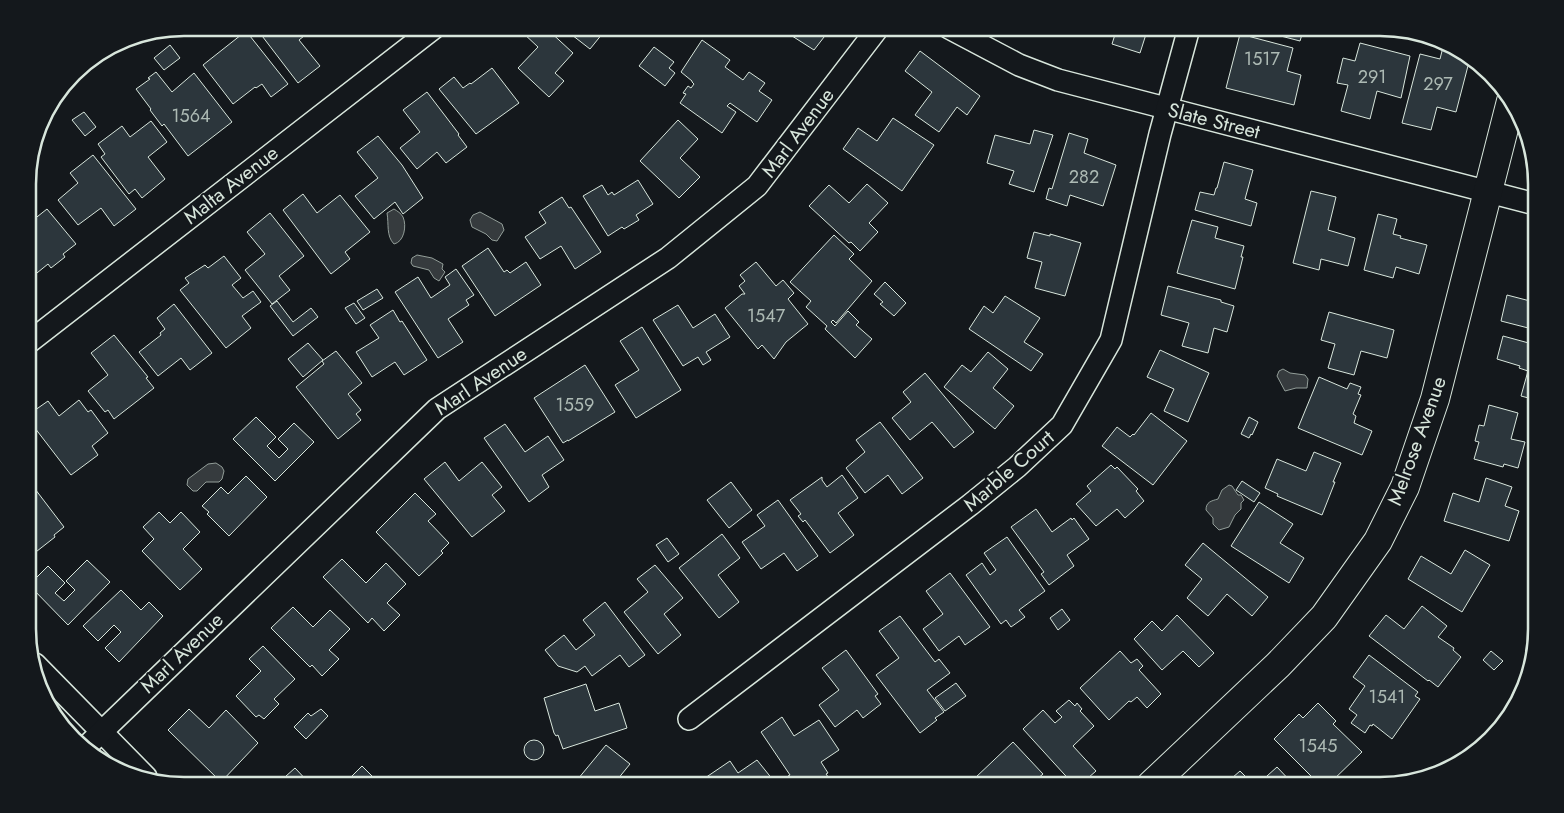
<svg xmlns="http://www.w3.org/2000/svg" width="1564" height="813" viewBox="0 0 1564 813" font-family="Jost,sans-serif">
<rect width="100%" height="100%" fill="#14181c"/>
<g fill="#363b3e" stroke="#939e99">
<path d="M 394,209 C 397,211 401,213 403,217 C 407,226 404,242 394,244 C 386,236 389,224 387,213 Z"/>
<polygon points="480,212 502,224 504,230 497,241 492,240 486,234 472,227 470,220 473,215"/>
<polygon points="417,255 432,258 443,264 442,269 445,272 439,281 434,278 429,270 413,266 411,263 412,258"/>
<polygon points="1283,369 1290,373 1305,375 1308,379 1307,388 1296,388 1285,391 1277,376 1279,371"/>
<polygon points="216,463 222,467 224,471 222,479 219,482 206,482 197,491 193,491 187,485 188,479 208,464"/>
<path d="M 1229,485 L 1232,486 L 1238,495 L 1241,495 L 1244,500 L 1241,503 L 1241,509 L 1235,515 L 1229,527 L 1219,530 L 1213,524 L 1213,518 L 1206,510 C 1206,502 1211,501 1218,499 L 1222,490 Z"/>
</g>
<g fill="#2c363c" stroke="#d8e6dc">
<polygon points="256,28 314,28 299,40 320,66 298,83"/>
<polygon points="341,28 359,28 350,35 348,32 346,34"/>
<polygon points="526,28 546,28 573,53 555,73 564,81 549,97 518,68 538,47 522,32"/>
<polygon points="563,28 607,28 590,49"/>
<polygon points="794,28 831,28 814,50 789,34"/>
<polygon points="1117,28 1148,28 1140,53 1112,44"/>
<polygon points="1250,28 1304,28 1300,41"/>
<polygon points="246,31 288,84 271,97 262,84 256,88 255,87 233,104 203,65"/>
<polygon points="1240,34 1293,48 1287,71 1301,75 1294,105 1226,88"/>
<polygon points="702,40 730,60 725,67 743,80 749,72 765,83 759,91 772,100 757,122 730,103 727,106 736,112 722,133 680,103 686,94 683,93 688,86 691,88 694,84 692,82 692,81 681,72"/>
<polygon points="1360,43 1410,56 1401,98 1377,91 1370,119 1341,111 1348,85 1337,83 1343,58 1355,61"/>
<polygon points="1444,43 1449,44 1469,62 1456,112 1437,107 1431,130 1402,123 1420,54 1440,59"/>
<polygon points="170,45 180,58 164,70 154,58"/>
<polygon points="654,47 674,62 669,68 675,73 665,86 639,66"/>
<polygon points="920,51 980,96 967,115 957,107 939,132 915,115 932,92 905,71"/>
<polygon points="492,68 519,103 476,134 439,89 454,77 463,88 470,83 471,84"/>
<polygon points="156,72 172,92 194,73 232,122 188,156 164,124 162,126 150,110 151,109 136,89 150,79 148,78"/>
<polygon points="427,92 459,134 458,135 467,147 446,163 437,152 417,169 400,148 420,132 403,110"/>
<polygon points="84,112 96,127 85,136 72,120"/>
<polygon points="893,118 934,145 902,191 843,149 858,128 877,141"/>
<polygon points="678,120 698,139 680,158 700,177 679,198 640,161"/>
<polygon points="151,121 167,142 148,157 165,179 142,198 135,189 129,194 101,157 105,154 98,144 122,126 130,137"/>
<polygon points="1034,130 1053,135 1034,192 1009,184 1014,171 987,163 995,135 1030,144"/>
<polygon points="1069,133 1088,139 1084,153 1116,165 1103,206 1070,195 1067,206 1046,199 1049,188 1052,189"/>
<polygon points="378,136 402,165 423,198 403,214 395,202 374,219 355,196 378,178 357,152"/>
<polygon points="93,155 136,209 114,226 101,208 78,225 58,200 78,183 70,173"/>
<polygon points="1224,162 1253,170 1245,199 1257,203 1251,226 1195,210 1200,192 1214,195 1216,188 1217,188"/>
<polygon points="638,180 653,204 636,215 639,220 624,229 622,227 608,236 583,196 602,185 608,195 612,192 614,195"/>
<polygon points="867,184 888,203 869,223 878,232 860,251 851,242 849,243 809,206 829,185 849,203"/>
<polygon points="1311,191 1336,197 1328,230 1355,238 1348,266 1321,259 1319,270 1293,263"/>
<polygon points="303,194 317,213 340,195 370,232 345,252 350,259 331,274 283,210"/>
<polygon points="562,197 569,208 571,207 601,252 575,269 561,246 540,259 525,237 546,223 539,212"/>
<polygon points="47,209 76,244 63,254 65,257 51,268 48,264 32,277 28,272 28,224"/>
<polygon points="270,213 304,256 279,276 290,290 272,304 245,270 265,254 247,232"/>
<polygon points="1378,214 1397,219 1393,234 1401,236 1400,238 1427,245 1419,274 1396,267 1393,278 1364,270"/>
<polygon points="1192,220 1218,227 1215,238 1244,246 1241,257 1243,257 1235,289 1177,273"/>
<polygon points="1034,232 1050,236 1050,234 1081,243 1065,296 1035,288 1042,262 1027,258"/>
<polygon points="834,235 854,254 849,259 872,281 836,323 833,320 831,322 835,326 848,311 859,322 856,325 872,339 855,358 825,329 827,326 806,307 811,301 790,282"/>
<polygon points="488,248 504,272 507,270 510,273 526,262 541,285 495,316 462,266"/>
<polygon points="224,256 241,278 232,285 243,298 253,291 261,302 242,316 251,328 226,348 180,290 189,283 185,278 205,265 208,268"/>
<polygon points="756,262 776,286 783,280 794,293 788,299 808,324 786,342 774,359 762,345 758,349 725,308 742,294 745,294 739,286 745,281 740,275"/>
<polygon points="456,269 474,295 466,300 469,305 448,319 463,342 438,358 395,292 418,277 431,298 450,285 445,277"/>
<polygon points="1536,281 1536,330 1501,321 1507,295 1530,301"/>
<polygon points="885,282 906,303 894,316 880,304 883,302 874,294"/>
<polygon points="1168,286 1221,300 1221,302 1234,306 1227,332 1214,328 1208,353 1182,346 1189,323 1161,315"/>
<polygon points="377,289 383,298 363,310 357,301"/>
<polygon points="1005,296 1040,318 1024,342 1043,354 1031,371 969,329 984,306 993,313"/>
<polygon points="277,301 293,322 311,308 318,317 293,336 270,306"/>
<polygon points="354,303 365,318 356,324 345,308"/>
<polygon points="174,304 212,353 190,370 181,358 158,376 139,352 161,335 160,333 165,329 157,318"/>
<polygon points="678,305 693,328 715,314 730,337 706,352 711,360 703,365 698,357 683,366 653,320"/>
<polygon points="393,310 400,322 402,321 427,360 404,375 395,362 372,377 356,352 379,338 370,325"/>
<polygon points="1329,312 1394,330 1387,358 1361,351 1354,375 1328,368 1335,344 1321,340"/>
<polygon points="642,327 681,390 636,418 615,385 639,370 620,341"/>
<polygon points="114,335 148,377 146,378 154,388 114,419 108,410 105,412 88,391 108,375 91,353"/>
<polygon points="1503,336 1536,345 1536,400 1521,396 1528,371 1519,368 1520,366 1497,359"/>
<polygon points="308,343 323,360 303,377 288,359"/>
<polygon points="1160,350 1209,373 1188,422 1164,411 1174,389 1147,377"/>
<polygon points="336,351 362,383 348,394 361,410 356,414 361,420 338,439 296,387 324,364 322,361"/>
<polygon points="988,352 1008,369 993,388 1014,406 995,429 944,387 962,365 971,372"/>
<polygon points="585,365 615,412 568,441 568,440 563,443 534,398"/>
<polygon points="925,373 974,432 954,448 932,422 910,440 892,418 911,402 903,392"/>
<polygon points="1319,377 1347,389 1350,383 1361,387 1358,394 1361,395 1353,414 1356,416 1354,423 1372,431 1362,455 1298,428"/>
<polygon points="79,400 88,412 91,410 108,433 92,446 98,455 71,475 28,419 28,415 48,401 59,416"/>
<polygon points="1489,405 1518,413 1511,439 1525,442 1518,468 1504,464 1503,467 1474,459 1479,442 1475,441 1479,425 1484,426"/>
<polygon points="1151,413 1187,441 1153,485 1102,446 1117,427 1130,437 1133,434 1134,435"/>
<polygon points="256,417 276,437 267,446 279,458 288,449 278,439 294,423 314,442 275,481 233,439"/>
<polygon points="1249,417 1258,422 1252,435 1251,434 1249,438 1241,434"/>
<polygon points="880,422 923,478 902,494 888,475 865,493 846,468 865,452 856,440"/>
<polygon points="505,424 525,452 548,436 564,460 542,475 549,487 529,502 484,438"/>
<polygon points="1314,452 1341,463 1333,482 1335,482 1322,515 1277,496 1278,494 1265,488 1277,459 1306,471"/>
<polygon points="445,462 459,481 482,462 502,487 492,495 505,511 472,537 424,479"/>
<polygon points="1111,465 1115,469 1117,467 1138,489 1136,491 1144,501 1125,518 1117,509 1096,526 1076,504 1091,491 1087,486"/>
<polygon points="842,475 858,498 838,513 854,535 830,553 805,520 803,522 798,516 801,514 790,500 822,477 822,480 827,487"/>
<polygon points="246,476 267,497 229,536 207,514 209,512 202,506 221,487 228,494"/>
<polygon points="1486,478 1512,487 1505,506 1519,511 1509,541 1444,521 1453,493 1479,502"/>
<polygon points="1242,481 1260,493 1254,502 1236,490"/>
<polygon points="731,482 752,510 729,528 707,500"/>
<polygon points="32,485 64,527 54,535 55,537 32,555 29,551 29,488"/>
<polygon points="415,493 436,514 428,521 449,543 441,551 443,553 419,576 376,532"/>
<polygon points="778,500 818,556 797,571 784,553 761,569 742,542 765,526 757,515"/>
<polygon points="1259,502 1293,524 1280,543 1304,558 1289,583 1231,546"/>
<polygon points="1036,509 1052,532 1071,518 1072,520 1074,518 1089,539 1067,555 1074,566 1049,585 1041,574 1044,572 1011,527"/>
<polygon points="159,512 170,523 181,512 200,532 183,549 202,569 180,590 142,551 154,539 143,527"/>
<polygon points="722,534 740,558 718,575 739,602 719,618 679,568"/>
<polygon points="1007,537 1045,591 1019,610 1025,617 1011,627 1006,620 1001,624 966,575 982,563 990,575 996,570 984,553"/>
<polygon points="667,538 679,554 668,562 656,545"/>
<polygon points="1203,543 1268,597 1252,616 1227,594 1208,616 1187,598 1202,579 1185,565"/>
<polygon points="1465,550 1490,565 1462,612 1408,579 1421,556 1451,574"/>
<polygon points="342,559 366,583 386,563 406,584 387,603 400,615 384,631 372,618 368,623 323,577"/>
<polygon points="87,560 110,582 68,625 29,585 48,566 65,583 55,593 64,601 75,590 66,581"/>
<polygon points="655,565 683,598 664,614 681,635 658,654 624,612 648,592 637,579"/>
<polygon points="950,573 990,627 965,645 959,636 939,651 923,629 943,614 926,591"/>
<polygon points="121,590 141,610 149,602 163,616 119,662 105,648 121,632 114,625 98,641 83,626"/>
<polygon points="605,602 645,655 629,667 620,655 592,676 585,666 577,672 558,666 545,650 564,635 576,650 595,635 583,620"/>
<polygon points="1422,606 1447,626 1438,637 1454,648 1453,650 1461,657 1438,687 1429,680 1428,681 1369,636 1386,615 1404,629"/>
<polygon points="293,607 313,627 330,610 350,629 329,650 339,659 322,676 312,665 310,667 271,628"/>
<polygon points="1062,609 1070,620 1058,630 1050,618"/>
<polygon points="1177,615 1214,653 1199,667 1183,651 1162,670 1134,639 1152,621 1162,631"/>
<polygon points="900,616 935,662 939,659 950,673 927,690 944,712 935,718 937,720 920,733 876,675 899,658 879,631"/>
<polygon points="263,646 295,679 274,699 279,704 264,719 259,715 256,717 236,696 261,671 249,659"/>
<polygon points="846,650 878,694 875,696 881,704 863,718 857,710 835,727 819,705 839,690 822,668"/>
<polygon points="1120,651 1131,663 1137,659 1143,666 1139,670 1161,694 1147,708 1137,697 1131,702 1129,701 1109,720 1080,688"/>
<polygon points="1491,651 1503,661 1494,670 1483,660"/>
<polygon points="1369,655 1418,692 1415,696 1420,699 1392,739 1373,724 1372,726 1370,725 1365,733 1351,723 1357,715 1349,709 1365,686 1353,677"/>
<polygon points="956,683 966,696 945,711 935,698"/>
<polygon points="586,684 595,711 619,703 627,728 563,749 558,735 556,736 554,733 544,698"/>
<polygon points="1069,700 1075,706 1077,703 1082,709 1080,711 1094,726 1073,746 1096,771 1080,785 1074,785 1023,729 1043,710 1055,723 1062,717 1056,711"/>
<polygon points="1318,703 1336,721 1333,724 1362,752 1328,785 1320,785 1274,739 1299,714 1303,718"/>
<polygon points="189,709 209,728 226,710 258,743 221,782 168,730"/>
<polygon points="321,709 328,716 306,739 294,727 308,713 311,716"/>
<polygon points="782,717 794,736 819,720 839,750 821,762 828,773 826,774 834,785 794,785 788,776 790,775 761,732"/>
<circle cx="534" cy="750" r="10"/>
<polygon points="1013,742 1043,774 1030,785 981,785 975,778"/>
<polygon points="606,745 630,764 613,785 573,785"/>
<polygon points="757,760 777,785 710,785 705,778 730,761 738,773"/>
<polygon points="362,766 372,776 361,785 352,776"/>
<polygon points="1277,767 1294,785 1257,785"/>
<polygon points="295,768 311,785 276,785"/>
<polygon points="1240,771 1254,785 1224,785"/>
</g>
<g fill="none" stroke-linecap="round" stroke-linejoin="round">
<defs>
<g id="minor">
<polyline points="949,28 1019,65 1058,80 1535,204"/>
<polyline points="28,343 434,28"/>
<polyline points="35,664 146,777"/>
<polyline points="689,719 970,505 1017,467 1062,425 1111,340 1160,134 1189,28"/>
<polyline points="88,745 437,409 668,258 757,186 878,28"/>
</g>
<polyline id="tertiary" points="1151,785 1278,665 1324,617 1378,541 1405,487 1435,399 1511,101"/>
</defs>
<use href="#minor" stroke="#d8e6dc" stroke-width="24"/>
<use href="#tertiary" stroke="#d8e6dc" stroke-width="30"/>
<use href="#minor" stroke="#14181c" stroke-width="21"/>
<use href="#tertiary" stroke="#14181c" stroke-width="28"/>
</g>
<g text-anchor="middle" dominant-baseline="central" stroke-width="4" stroke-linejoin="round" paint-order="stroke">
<g font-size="18" fill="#adbab4">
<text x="1262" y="59">1517</text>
<text x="1372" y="77">291</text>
<text x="1438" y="84">297</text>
<text x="191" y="116">1564</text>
<text x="1084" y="177">282</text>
<text x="766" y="316">1547</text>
<text x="575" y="405">1559</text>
<text x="1387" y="697">1541</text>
<text x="1318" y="746">1545</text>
</g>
<g font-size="20" fill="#d8e6dc" stroke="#14181c">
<text transform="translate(1214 121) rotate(14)">Slate Street</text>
<text transform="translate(798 133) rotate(-53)">Marl Avenue</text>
<text transform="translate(231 185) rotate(-38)">Malta Avenue</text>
<text transform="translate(481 381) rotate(-34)">Marl Avenue</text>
<text transform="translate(1417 441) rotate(-70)">Melrose Avenue</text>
<text transform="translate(1009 471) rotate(-41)">Marble Court</text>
<text transform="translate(182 653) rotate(-44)">Marl Avenue</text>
</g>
</g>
<path d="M0 0H1564V813H0ZM184 36H1380A148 148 0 0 1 1528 184V629A148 148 0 0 1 1380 777H184A148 148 0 0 1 36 629V184A148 148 0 0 1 184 36Z" fill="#14181c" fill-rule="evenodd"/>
<path fill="none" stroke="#d8e6dc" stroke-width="2.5" d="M184 36H1380A148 148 0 0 1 1528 184V629A148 148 0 0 1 1380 777H184A148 148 0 0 1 36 629V184A148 148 0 0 1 184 36Z"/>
</svg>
